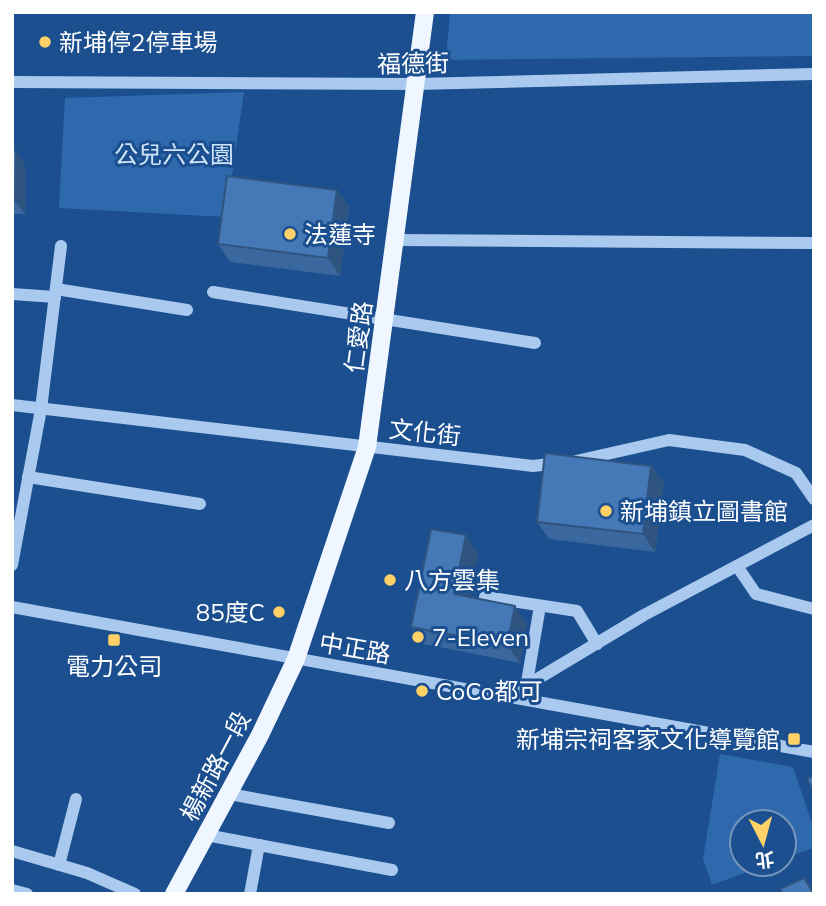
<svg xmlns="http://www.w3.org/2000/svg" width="826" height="906" viewBox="0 0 826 906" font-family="Mulish,'Noto Sans TC',sans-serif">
<rect width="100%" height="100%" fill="#1b4f8f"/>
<g fill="#2e69ad">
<polygon points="450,12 814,12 814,56 446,60"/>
<polygon points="244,92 226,217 59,208 65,98"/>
<polygon points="720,754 793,767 814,829 814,848 784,858 784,822 742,822 742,864 769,864 712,885 703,859"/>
</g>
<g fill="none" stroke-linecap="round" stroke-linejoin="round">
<g stroke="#a9c9ee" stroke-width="12">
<polyline points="12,82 416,84 814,74"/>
<polyline points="396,240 814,243"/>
<polyline points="56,289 187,310"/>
<polyline points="213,292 535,343"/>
<polyline points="12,294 55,297"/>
<polyline points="12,405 533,466 558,463"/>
<polyline points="576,461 669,440 745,450 796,473 814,499"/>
<polyline points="28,477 200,504"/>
<polyline points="12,565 41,409 61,246"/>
<polyline points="737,566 756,594 814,609"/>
<polyline points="485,597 577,611 597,644"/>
<polyline points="12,607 814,752"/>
<polyline points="526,688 540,606"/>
<polyline points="509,696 644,615 814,525"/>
<polyline points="229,794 389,823"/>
<polyline points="206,835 392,870"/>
<polyline points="12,851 87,873 135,894"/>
<polyline points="59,865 76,799"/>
<polyline points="12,890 27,894"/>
<polyline points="250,894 259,845"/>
</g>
<polyline stroke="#f0f6ff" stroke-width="18" points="174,894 260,735 296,659 367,447 425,12"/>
</g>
<g fill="#3a679d">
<polygon points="12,151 25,165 25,214 12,214"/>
<polygon points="337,190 349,207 340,276 230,262 218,244"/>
<polygon points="651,466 664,483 655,552 549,539 537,522"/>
<polygon points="478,553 469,597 527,623 520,663 424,644 411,627"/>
</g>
<g fill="#305480">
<polygon points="16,151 25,165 25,214 15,201"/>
<polygon points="337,190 349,207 340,276 328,258"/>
<polygon points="651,466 664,483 655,552 643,534"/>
<polygon points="466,535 478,553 467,612 454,594"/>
<polygon points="515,606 527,623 520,663 507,645"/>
</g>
<g fill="#4478b7" stroke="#305480" stroke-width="2">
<polygon points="12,151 16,151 15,201 12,201"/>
<polygon points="227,176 337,190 328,258 218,244"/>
<polygon points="545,453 651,466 643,534 537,522"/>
<polygon points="431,529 466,535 454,594 515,606 507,645 411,627"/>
<polygon points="814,775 814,792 807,779"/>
<polygon points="804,878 814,894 783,894 780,889"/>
</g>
<g fill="#ffd166" stroke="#1b4f8f" stroke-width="2.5">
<circle cx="45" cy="42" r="7"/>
<circle cx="290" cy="234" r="7"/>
<circle cx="606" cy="511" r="7"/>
<circle cx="390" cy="580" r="7"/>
<circle cx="279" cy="612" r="7"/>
<circle cx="418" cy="637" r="7"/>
<rect x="107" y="633" width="14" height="14" rx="3.5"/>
<circle cx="422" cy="691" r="7"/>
<rect x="787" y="732" width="14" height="14" rx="3.5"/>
</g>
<g text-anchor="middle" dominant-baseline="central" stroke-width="6" stroke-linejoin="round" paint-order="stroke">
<g font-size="24" fill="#fff" stroke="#1b4f8f" text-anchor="start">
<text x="59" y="42">新埔停2停車場</text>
<text x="304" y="234">法蓮寺</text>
<text x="620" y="511">新埔鎮立圖書館</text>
<text x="404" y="580">八方雲集</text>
<text x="265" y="612" text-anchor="end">85度C</text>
<text x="432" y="637">7-Eleven</text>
<text x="114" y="666" text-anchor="middle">電力公司</text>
<text x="436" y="691">CoCo都可</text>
<text x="780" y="739" text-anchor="end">新埔宗祠客家文化導覽館</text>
</g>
<g font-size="24" fill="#fff" stroke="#1b4f8f">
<text transform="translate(413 63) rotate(-1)">福德街</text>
<text transform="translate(358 337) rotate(-82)">仁愛路</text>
<text transform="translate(425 432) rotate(6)">文化街</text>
<text transform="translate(355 648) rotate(10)">中正路</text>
<text transform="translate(215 766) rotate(-62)">楊新路一段</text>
</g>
<g font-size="24" fill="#cfe3fa" stroke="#1b4f8f">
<text x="174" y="154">公兒六公園</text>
</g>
</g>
<rect width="826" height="906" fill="none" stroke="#ffffff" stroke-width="28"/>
<g transform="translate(763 843) rotate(174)"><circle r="33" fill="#1b4f8f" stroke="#7695bc" stroke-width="2"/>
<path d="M0-5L12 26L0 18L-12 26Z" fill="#ffd166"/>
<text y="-10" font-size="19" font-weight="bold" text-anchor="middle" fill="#ffffff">北</text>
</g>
</svg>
